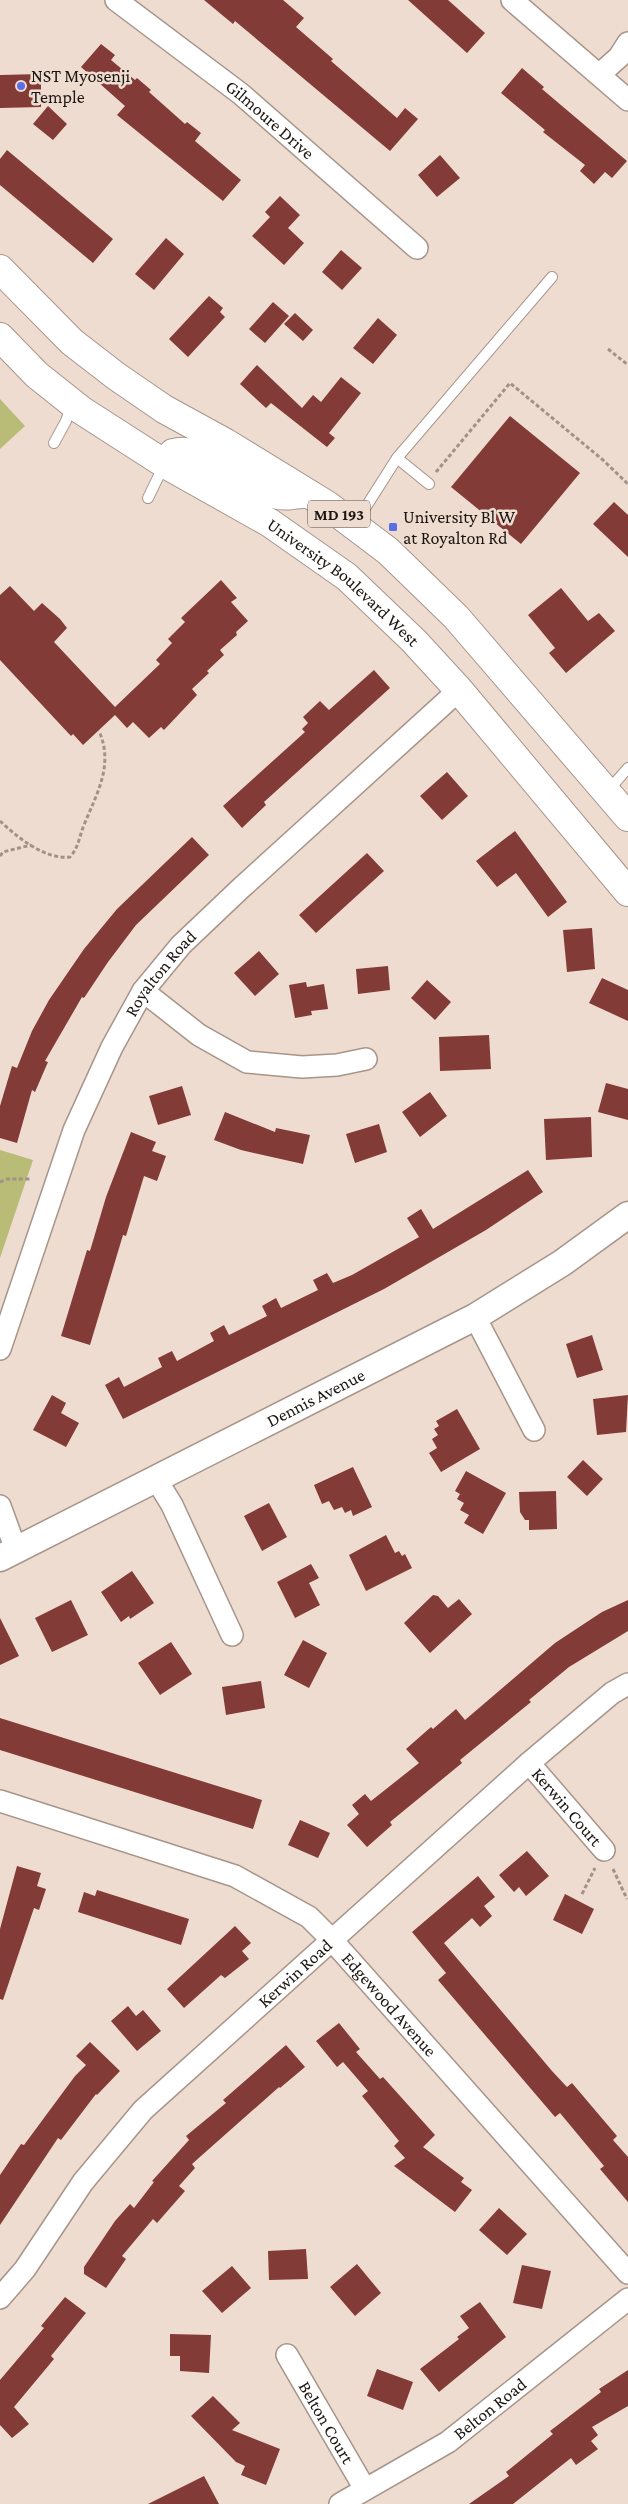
<svg xmlns="http://www.w3.org/2000/svg" width="628" height="2504" viewBox="0 0 628 2504" font-family="'Crimson Pro',serif">
<rect width="100%" height="100%" fill="#efdcd0"/>
<g fill="#b9bc76">
<polygon points="0,399 25,426 0,449"/>
<polygon points="0,1150 33,1160 0,1258"/>
</g>
<g fill="#823b36">
<polygon points="204,0 283,0 304,18 296,27 333,59 331,61 397,118 405,108 418,119 390,151 235,21 233,24"/>
<polygon points="408,0 448,0 485,33 467,53"/>
<polygon points="101,44 115,55 111,60 135,80 137,78 151,90 149,92 185,124 187,122 201,133 195,141 241,180 223,201 117,115 125,106 81,67"/>
<polygon points="522,68 544,87 542,89 627,161 612,178 605,172 594,184 580,171 585,165 543,132 545,130 501,93"/>
<polygon points="41,74 41,107 0,108 0,75"/>
<polygon points="48,106 67,124 53,140 33,124"/>
<polygon points="7,150 113,239 93,263 0,185 0,159"/>
<polygon points="440,155 460,178 437,197 418,175"/>
<polygon points="280,196 300,215 288,228 304,243 284,265 252,236 270,217 265,212"/>
<polygon points="166,238 184,254 154,290 135,274"/>
<polygon points="341,250 362,268 342,290 322,272"/>
<polygon points="209,296 223,308 220,312 225,317 188,357 169,339"/>
<polygon points="273,302 289,316 265,343 249,329"/>
<polygon points="295,313 313,330 303,341 284,324"/>
<polygon points="378,318 397,335 373,364 353,348"/>
<polygon points="257,365 302,408 313,395 321,402 341,377 361,393 329,433 335,438 327,447 271,403 266,408 240,384"/>
<polygon points="510,416 580,473 521,544 451,487"/>
<polygon points="614,502 628,515 628,557 593,524"/>
<polygon points="221,580 237,598 231,602 248,621 236,632 237,635 220,650 224,655 207,671 209,673 192,689 197,695 164,730 161,727 149,738 133,722 127,728 115,715 83,745 73,734 71,736 0,660 0,595 10,586 34,611 42,603 60,619 67,628 54,642 115,707 160,664 156,660 172,643 168,639 185,622 181,618"/>
<polygon points="561,588 588,621 599,613 615,631 566,673 549,653 555,648 528,615"/>
<polygon points="374,670 390,688 264,802 266,805 242,828 223,806 305,732 302,729 308,723 303,717 320,701 329,710"/>
<polygon points="447,772 468,796 442,820 420,796"/>
<polygon points="515,831 567,902 548,917 516,873 497,887 476,861"/>
<polygon points="192,837 209,855 136,925 108,962 84,998 82,997 45,1061 48,1062 35,1092 32,1090 17,1143 0,1138 0,1106 12,1066 17,1068 32,1031 49,1000 84,949 117,909"/>
<polygon points="367,853 384,871 316,933 299,915"/>
<polygon points="592,928 595,969 567,972 563,930"/>
<polygon points="259,951 279,974 255,996 234,973"/>
<polygon points="388,966 390,990 358,994 356,969"/>
<polygon points="602,978 628,990 628,1021 589,1003"/>
<polygon points="427,980 451,1002 435,1020 411,998"/>
<polygon points="306,982 307,987 324,984 328,1009 311,1011 312,1015 295,1018 289,985"/>
<polygon points="489,1035 491,1069 440,1071 439,1037"/>
<polygon points="606,1083 628,1089 628,1120 598,1112"/>
<polygon points="182,1086 191,1115 158,1125 149,1096"/>
<polygon points="430,1092 447,1116 420,1137 402,1112"/>
<polygon points="225,1112 275,1132 276,1128 310,1135 303,1164 241,1150 214,1140"/>
<polygon points="591,1117 592,1157 546,1160 544,1119"/>
<polygon points="379,1124 387,1152 355,1163 346,1134"/>
<polygon points="131,1132 156,1142 152,1151 166,1156 157,1181 144,1176 126,1236 123,1235 90,1345 61,1336 87,1250 90,1251 106,1197"/>
<polygon points="528,1170 543,1192 486,1230 384,1289 123,1419 105,1385 119,1377 124,1387 162,1367 158,1358 172,1351 177,1361 214,1341 210,1333 224,1325 229,1335 267,1316 262,1306 276,1298 281,1308 318,1290 313,1280 327,1273 333,1283 352,1275 419,1237 407,1218 421,1209 433,1229"/>
<polygon points="592,1335 603,1370 577,1378 566,1344"/>
<polygon points="52,1395 66,1403 61,1413 79,1423 66,1447 33,1430"/>
<polygon points="628,1395 626,1432 597,1435 593,1399"/>
<polygon points="457,1409 480,1449 441,1472 429,1453 437,1448 432,1439 438,1435 434,1429 439,1426 436,1421"/>
<polygon points="583,1460 603,1479 587,1496 567,1477"/>
<polygon points="353,1467 372,1507 353,1516 351,1510 345,1513 342,1507 334,1510 329,1501 322,1504 314,1485"/>
<polygon points="466,1471 506,1493 483,1534 464,1523 469,1515 460,1510 464,1503 457,1499 460,1494 455,1491"/>
<polygon points="556,1491 557,1529 529,1530 529,1520 525,1520 520,1512 519,1492"/>
<polygon points="269,1503 287,1537 262,1551 244,1516"/>
<polygon points="386,1535 395,1553 399,1551 402,1556 405,1554 412,1568 366,1591 349,1555"/>
<polygon points="311,1564 319,1578 309,1583 320,1605 295,1618 277,1582"/>
<polygon points="132,1571 154,1603 130,1619 129,1616 121,1622 101,1592"/>
<polygon points="433,1595 438,1596 448,1608 459,1599 472,1614 430,1653 404,1623"/>
<polygon points="71,1600 88,1635 52,1652 35,1618"/>
<polygon points="628,1600 628,1631 569,1667 529,1700 531,1702 460,1760 462,1763 390,1822 392,1825 367,1847 347,1825 359,1814 352,1805 365,1794 371,1801 419,1763 406,1749 431,1727 433,1729 456,1709 465,1720 555,1643 602,1612"/>
<polygon points="0,1618 19,1656 0,1665"/>
<polygon points="303,1640 327,1653 309,1688 284,1675"/>
<polygon points="171,1642 192,1674 160,1695 138,1663"/>
<polygon points="261,1681 265,1708 226,1715 222,1687"/>
<polygon points="0,1718 262,1800 253,1829 0,1750"/>
<polygon points="300,1820 330,1833 318,1858 288,1845"/>
<polygon points="527,1851 549,1876 526,1896 519,1887 514,1892 499,1875"/>
<polygon points="17,1866 41,1873 37,1886 46,1889 39,1910 34,1908 3,2000 0,1999 0,1929"/>
<polygon points="478,1876 495,1897 484,1906 492,1916 480,1927 472,1918 444,1943 552,2071 567,2087 572,2083 617,2136 613,2140 628,2157 628,2202 600,2169 604,2166 560,2113 555,2117 438,1980 446,1973 412,1932"/>
<polygon points="97,1890 189,1919 181,1945 78,1912 84,1892 95,1896"/>
<polygon points="565,1894 594,1909 582,1934 553,1920"/>
<polygon points="235,1926 251,1943 242,1951 249,1959 225,1978 221,1975 184,2008 167,1989"/>
<polygon points="128,2006 136,2016 143,2010 161,2031 137,2051 111,2021"/>
<polygon points="339,2023 360,2049 356,2052 380,2079 383,2077 435,2135 423,2147 464,2178 461,2182 472,2190 455,2212 394,2166 405,2158 394,2146 399,2141 362,2096 368,2091 343,2062 337,2067 316,2041"/>
<polygon points="90,2042 120,2071 97,2095 96,2094 61,2140 58,2138 0,2225 0,2175 21,2144 24,2145 75,2076 86,2065 76,2056"/>
<polygon points="286,2045 305,2067 280,2088 279,2087 192,2164 195,2168 179,2186 185,2191 157,2223 153,2219 122,2256 126,2259 106,2288 84,2274 84,2267 115,2221 130,2204 134,2208 154,2182 152,2181 189,2140 186,2136 226,2103 223,2100"/>
<polygon points="499,2208 527,2234 507,2255 479,2230"/>
<polygon points="306,2249 308,2279 269,2280 268,2251"/>
<polygon points="357,2264 381,2293 355,2316 330,2287"/>
<polygon points="522,2265 551,2271 542,2309 513,2303"/>
<polygon points="232,2266 251,2288 222,2313 202,2291"/>
<polygon points="65,2297 86,2313 51,2356 54,2359 14,2407 29,2424 12,2438 0,2425 0,2380 44,2328 41,2326"/>
<polygon points="480,2302 506,2337 439,2392 420,2369 459,2339 457,2337 469,2328 460,2316"/>
<polygon points="170,2334 211,2335 209,2373 180,2371 180,2356 170,2356"/>
<polygon points="377,2369 413,2382 403,2410 367,2396"/>
<polygon points="628,2370 628,2406 592,2427 598,2435 591,2441 598,2449 576,2465 571,2458 513,2504 469,2504 509,2476 506,2472 553,2434 550,2431 601,2392 599,2389"/>
<polygon points="213,2396 240,2423 232,2430 280,2449 266,2485 241,2475 245,2466 236,2462 191,2416"/>
<polygon points="204,2476 219,2504 148,2504"/>
</g>
<g fill="none" stroke-linecap="round" stroke-linejoin="round">
<defs>
<g id="service">
<polyline points="54,443 66,421 72,404"/>
<polyline points="397,458 429,484"/>
<polyline points="148,498 164,465"/>
<polyline points="355,524 397,458 552,277"/>
<polyline points="607,792 628,768"/>
</g>
<g id="minor">
<path id="s1" d="M 116,0 L 241,94 L 417,248"/>
<polyline points="512,0 628,100"/>
<polyline points="600,74 619,57 628,43"/>
<polyline points="143,991 199,1035 247,1062 302,1067 337,1065 366,1059"/>
<polyline points="475,1317 534,1430"/>
<path id="s2" d="M 0,1349 L 74,1130 L 112,1047 L 143,991 L 181,945 L 240,889 L 459,690"/>
<polyline points="156,1479 172,1505 232,1635"/>
<polyline points="0,1506 16,1550"/>
<path id="s3" d="M 529,1763 L 604,1850"/>
<path id="s4" d="M 0,1801 L 235,1876 L 309,1917 L 331,1939 L 628,2273"/>
<path id="s5" d="M 0,2298 L 25,2269 L 83,2182 L 143,2110 L 529,1763 L 612,1693 L 628,1684"/>
<path id="s6" d="M 287,2355 L 365,2489"/>
<path id="s7" d="M 340,2504 L 448,2442 L 628,2299"/>
</g>
<g id="tertiary">
<path id="s8" d="M 0,1558 L 475,1317 L 562,1263 L 628,1215"/>
</g>
<g id="primary">
<polyline points="0,269 72,342 116,376 164,409 226,443 327,505 388,551 456,617 628,817"/>
<path id="s9" d="M 0,337 L 37,375 L 81,410 L 165,464 L 270,523 L 347,577 L 414,641 L 459,690 L 628,892"/>
<path d="M 165,464 L 173,453 C 208,444 241,488 272,494 C 284,497 295,495 307,493"/>
</g>
</defs>
<use href="#service" stroke="#a7958a" stroke-width="12"/>
<use href="#minor" stroke="#a7958a" stroke-width="24"/>
<use href="#tertiary" stroke="#a7958a" stroke-width="29"/>
<use href="#primary" stroke="#a7958a" stroke-width="30"/>
<g stroke="#a19289" stroke-width="3" stroke-dasharray="4 2.5" stroke-linecap="butt">
<polyline points="608,349 628,365"/>
<polyline points="436,472 510,383 603,460 628,484"/>
<path d="M 0,821 C 17,837 45,860 70,857 C 79,847 79,837 84,825 C 97,793 114,765 99,731"/>
<polyline points="0,856 3,852 31,845"/>
<polyline points="0,1182 7,1179 31,1179"/>
<polyline points="613,1869 627,1899"/>
<polyline points="582,1894 595,1868"/>
</g>
<use href="#service" stroke="#fff" stroke-width="10"/>
<use href="#minor" stroke="#fff" stroke-width="21"/>
<use href="#tertiary" stroke="#fff" stroke-width="26"/>
<use href="#primary" stroke="#fff" stroke-width="28"/>
</g>
<g fill="#5b6ee5" stroke="#efdcd0" stroke-width="2">
<circle cx="21" cy="86" r="5"/>
<rect x="388" y="522" width="10" height="10" rx="2.5"/>
</g>
<g text-anchor="middle" dominant-baseline="central" stroke-width="5" stroke-linejoin="round" paint-order="stroke">
<rect fill="#efdcd0" stroke="#5b514a" stroke-width="1" x="308" y="500.5" width="62" height="27" rx="4"/>
<g font-size="16" font-weight="bold" fill="#1b1511">
<text x="339" y="514">MD 193</text>
</g>
<g font-size="18" fill="#1b1511" stroke="#efdcd0" text-anchor="start">
<text x="31" y="76">NST Myosenji<tspan x="31" dy="21">Temple</tspan></text>
<text x="403" y="517">University Bl W<tspan x="403" dy="21">at Royalton Rd</tspan></text>
</g>
<g font-size="18" fill="#1b1511" stroke="#efdcd0">
<text stroke="none"><textPath href="#s1" startOffset="195">Gilmoure Drive</textPath></text>
<text stroke="none"><textPath href="#s9" startOffset="424">University Boulevard West</textPath></text>
<text stroke="none"><textPath href="#s2" startOffset="411">Royalton Road</textPath></text>
<text stroke="none"><textPath href="#s8" startOffset="354">Dennis Avenue</textPath></text>
<text stroke="none"><textPath href="#s3" startOffset="58">Kerwin Court</textPath></text>
<text stroke="none"><textPath href="#s5" startOffset="441">Kerwin Road</textPath></text>
<text stroke="none"><textPath href="#s4" startOffset="450">Edgewood Avenue</textPath></text>
<text stroke="none"><textPath href="#s7" startOffset="178">Belton Road</textPath></text>
<text stroke="none"><textPath href="#s6" startOffset="78">Belton Court</textPath></text>
</g>
</g>
</svg>
